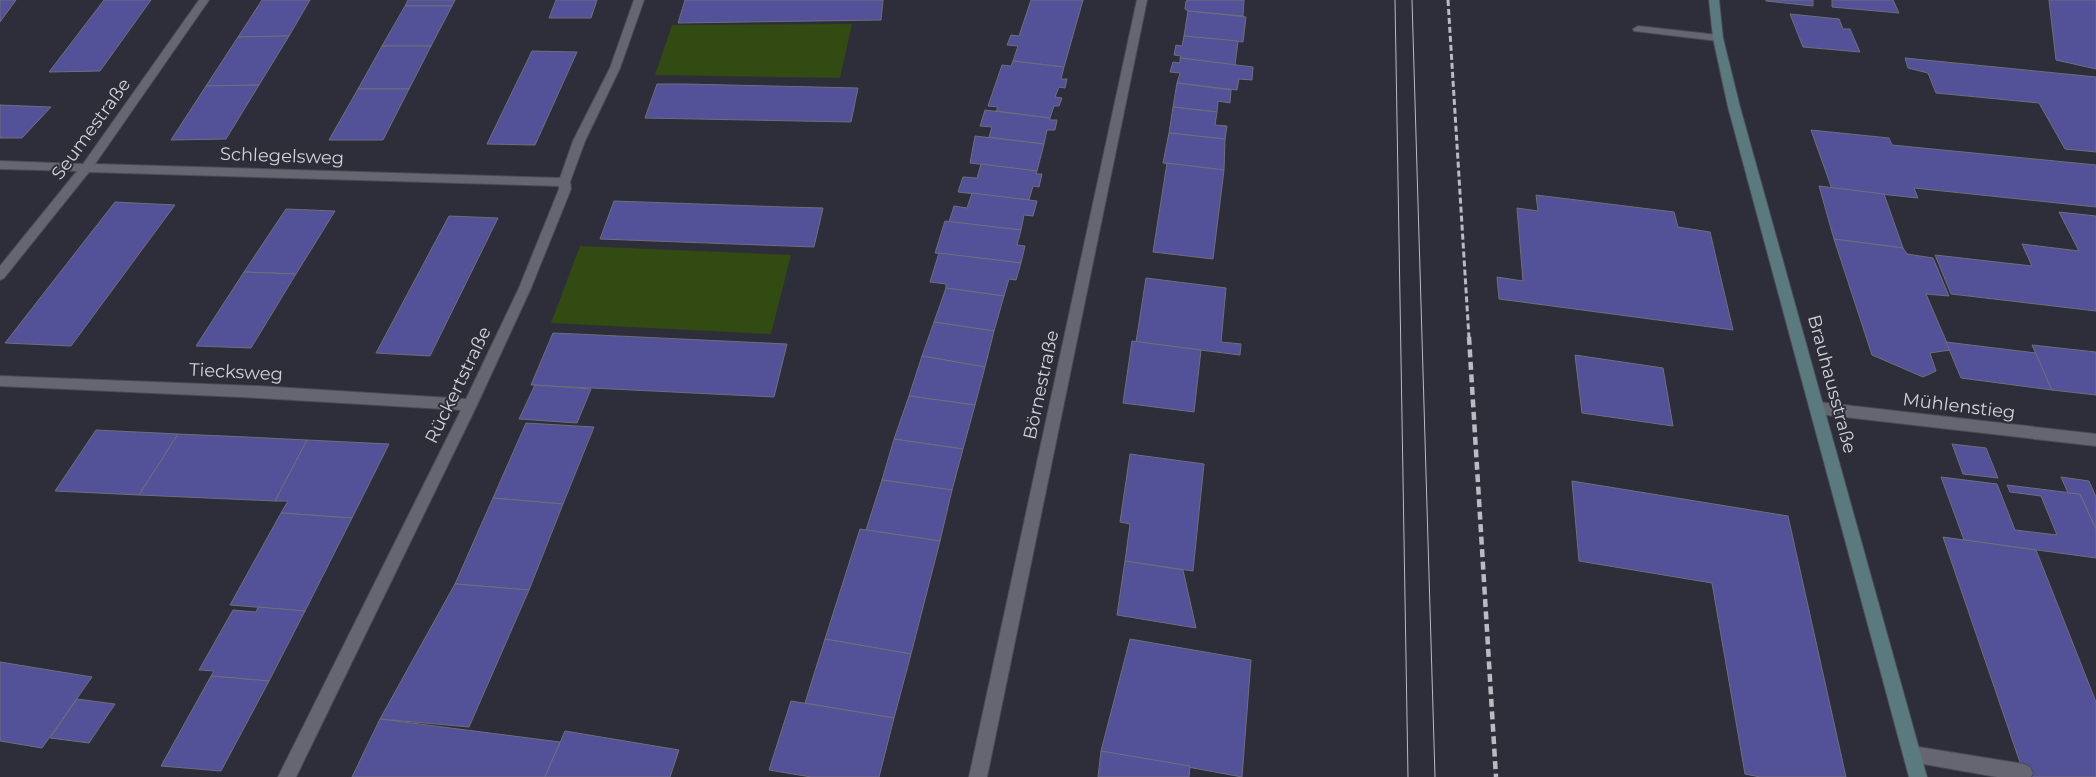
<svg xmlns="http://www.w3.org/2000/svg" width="2096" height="777" viewBox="0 0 2096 777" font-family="Montserrat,sans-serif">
<rect width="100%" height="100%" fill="#2d2e39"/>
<g fill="#314b12">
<polygon points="852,24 840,78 655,75 672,25"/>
<polygon points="580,246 791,255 771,334 551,323"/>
</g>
<g fill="#535197" stroke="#6e6f7c">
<polygon points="0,0 16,0 0,22"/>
<polygon points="104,0 151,0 100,71 49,72"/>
<polygon points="262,0 310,0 289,36 238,37"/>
<polygon points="408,0 455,0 452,6 405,6"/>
<polygon points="556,0 597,0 591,18 549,18"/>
<polygon points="685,0 883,0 881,20 678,23"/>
<polygon points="1031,0 1083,0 1064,67 1013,61 1018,46 1007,45 1011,35 1019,36"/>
<polygon points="1190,0 1244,0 1243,16 1188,11 1185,9 1186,1"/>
<polygon points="1766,0 1813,0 1813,6 1766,1"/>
<polygon points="1832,0 1893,0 1899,13 1832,7"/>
<polygon points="2049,0 2096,0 2096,69 2056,60"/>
<polygon points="405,6 452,6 431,46 382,46"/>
<polygon points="1188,11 1246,17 1243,42 1184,36"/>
<polygon points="1790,14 1839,19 1843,29 1850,29 1860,52 1803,47"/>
<polygon points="289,36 259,85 206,86 238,37"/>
<polygon points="1184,36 1238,41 1235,65 1180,58 1181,56 1174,55 1176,45 1182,46"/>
<polygon points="382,46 431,46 409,89 358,89"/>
<polygon points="532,51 577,52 535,145 487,144"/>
<polygon points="1180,58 1253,67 1252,80 1239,79 1237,90 1177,83 1180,73 1170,72 1173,62 1180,63"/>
<polygon points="1905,58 2096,77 2096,152 2065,149 2039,103 1936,93 1928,73 1908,68"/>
<polygon points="1013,61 1064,67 1061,79 1067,79 1065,88 1059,87 1055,97 1062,98 1059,106 1054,106 1050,118 996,111 998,107 988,106 1002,65 1011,66"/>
<polygon points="1177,83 1231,90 1230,103 1218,101 1217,112 1173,107"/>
<polygon points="657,84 685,84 858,88 851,122 645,118"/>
<polygon points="259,85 226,139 171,140 206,86"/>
<polygon points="358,89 409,89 383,140 329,140"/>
<polygon points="0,105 51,107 22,138 0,138"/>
<polygon points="1173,107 1217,112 1215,125 1227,126 1225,139 1169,133"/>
<polygon points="985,110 1050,118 1050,120 1057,120 1055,130 1047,130 1044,144 989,137 992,127 980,126"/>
<polygon points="1811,130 1889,138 1892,145 2096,165 2096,207 1914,188 1918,198 1832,189"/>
<polygon points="1169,133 1225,139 1224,170 1163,163"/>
<polygon points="975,136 1044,144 1037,171 970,163"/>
<polygon points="1167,163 1224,170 1213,259 1153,252"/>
<polygon points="981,164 1037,171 1036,174 1042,174 1039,187 1033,186 1029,200 958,192 963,177 977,178"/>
<polygon points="1819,186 1884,194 1903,248 1834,239"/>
<polygon points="972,193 1029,200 1037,201 1033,216 1024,215 1021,230 949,222 954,206 967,208"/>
<polygon points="1536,195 1674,212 1678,227 1710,232 1733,330 1499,299 1497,277 1523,281 1517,208 1538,211"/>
<polygon points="614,201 785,207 823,208 814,247 600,239"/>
<polygon points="115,202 175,205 71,346 5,343"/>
<polygon points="286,209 335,211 296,274 244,272"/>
<polygon points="2059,212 2096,216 2096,311 1951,294 1935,255 2032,266 2022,244 2079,251"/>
<polygon points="449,216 498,218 430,356 376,353"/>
<polygon points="945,221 1021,230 1017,245 1025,246 1021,263 935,253"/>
<polygon points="1834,239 1903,248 1907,254 1933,258 1949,296 1926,294 1950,350 1930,353 1936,371 1923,377 1872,355"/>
<polygon points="939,253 1021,263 1016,280 1009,279 1004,296 946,288 946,284 930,282"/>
<polygon points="244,272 296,274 251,348 196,346"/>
<polygon points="1146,278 1226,288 1221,342 1241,344 1240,355 1136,342"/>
<polygon points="946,288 1004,296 994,331 934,322"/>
<polygon points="934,322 994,331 985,367 922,356"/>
<polygon points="553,333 576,334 787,344 774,397 531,385"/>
<polygon points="1132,341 1201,350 1194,412 1123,403"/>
<polygon points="1946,342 2036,353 2052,390 1961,378"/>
<polygon points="2032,345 2096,352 2096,395 2052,390"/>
<polygon points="1575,355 1663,368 1673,426 1582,413"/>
<polygon points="922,356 985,367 975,405 909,396"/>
<polygon points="535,385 591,389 577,423 519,419"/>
<polygon points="909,396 975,405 963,449 894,439"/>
<polygon points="526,423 594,427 563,504 493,498"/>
<polygon points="96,430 178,434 139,495 55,491"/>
<polygon points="178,434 247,437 307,440 275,501 139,495"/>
<polygon points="894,439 963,449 952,490 882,480"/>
<polygon points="307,440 389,444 352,518 281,513 288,501 275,501"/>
<polygon points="1952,444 1986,448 1998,478 1963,474"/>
<polygon points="1130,454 1204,464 1193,571 1125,561 1130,524 1120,522"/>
<polygon points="1941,477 1997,484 2015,530 2057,535 2041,496 2010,492 2007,485 2080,494 2096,529 2096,558 1964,540"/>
<polygon points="2061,477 2089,481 2096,497 2096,529 2080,494 2068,493"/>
<polygon points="882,480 952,490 940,541 866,530"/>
<polygon points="1572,481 1788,516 1846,777 1760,777 1745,774 1712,583 1579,561"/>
<polygon points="493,498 563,504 529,590 455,584"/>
<polygon points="281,513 352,518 305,611 230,605"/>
<polygon points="860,529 940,541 911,654 825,639"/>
<polygon points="1943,537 2036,550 2096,702 2096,777 2025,777"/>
<polygon points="1125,561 1183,570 1196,628 1117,615"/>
<polygon points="455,584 529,590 469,727 380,719"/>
<polygon points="258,607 305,611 269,681 211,676 214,671 199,670 233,610 256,612"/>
<polygon points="825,639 911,654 894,718 805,703"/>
<polygon points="1130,639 1251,660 1242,777 1101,751"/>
<polygon points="0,662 92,677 42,748 0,741"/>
<polygon points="211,676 269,681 221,771 161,766"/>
<polygon points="77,699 115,704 89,743 50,738"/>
<polygon points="791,701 894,718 879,777 811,777 769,770"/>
<polygon points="380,719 560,742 545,777 352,777"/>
<polygon points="565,731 679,750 670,777 545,777"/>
<polygon points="1101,751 1190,766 1189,777 1098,777"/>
</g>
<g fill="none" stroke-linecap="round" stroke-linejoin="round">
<defs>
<g id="service">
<polygon points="1638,26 1718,35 1723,38 1718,41 1634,31 1633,29"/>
<polygon points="1912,746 2024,764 2030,767 2033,773 2031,777 1997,777 1912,762 1906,760 1903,754 1906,748"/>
</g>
<g id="minor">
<polygon points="199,0 209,0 95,164 560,178 573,141 610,68 634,0 644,0 620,68 585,141 570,182 571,189 531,288 477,405 296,777 278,777 461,410 259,398 0,386 0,376 259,386 466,399 519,288 559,189 559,186 89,172 4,278 0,280 0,266 77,171 0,169 0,161 83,164"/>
<polygon points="1137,0 1147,0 987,777 969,777"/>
<polygon points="1818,402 2096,434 2096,446 1818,414 1813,412 1811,408 1813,404"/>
</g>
<polygon id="secondary" points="1709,0 1719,0 1723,38 1740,107 1927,777 1909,777 1728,107 1713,38"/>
</defs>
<use href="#service" stroke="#4a4b54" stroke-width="2"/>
<use href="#minor" stroke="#4a4b54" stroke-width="2"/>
<use href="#secondary" stroke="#4a4b54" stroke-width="2"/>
<use href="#service" fill="#656672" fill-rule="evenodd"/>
<use href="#minor" fill="#656672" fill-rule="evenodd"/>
<use href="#secondary" fill="#5a7a7e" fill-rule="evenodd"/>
<g stroke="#b9bac2" stroke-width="1">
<polyline points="1395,0 1408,777"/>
<polyline points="1412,0 1435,777"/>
</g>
<polyline stroke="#b9bac2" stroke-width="3" stroke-dasharray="6 3" stroke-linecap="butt" points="1448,0 1469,338"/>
<polyline stroke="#b9bac2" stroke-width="4.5" stroke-dasharray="8 4.5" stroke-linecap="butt" points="1469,337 1496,777"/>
</g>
<g text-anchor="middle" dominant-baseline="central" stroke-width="4" stroke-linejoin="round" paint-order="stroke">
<g font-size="18" fill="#d1d2d9" stroke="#2d2e39">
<text transform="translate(91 129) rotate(-54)">Seumestraße</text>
<text transform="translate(282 156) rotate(2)">Schlegelsweg</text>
<text transform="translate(236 372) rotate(3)">Tiecksweg</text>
<text transform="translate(1832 384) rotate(75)">Brauhausstraße</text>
<text transform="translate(458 385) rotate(-64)">Rückertstraße</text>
<text transform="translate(1041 385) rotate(-78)">Börnestraße</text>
<text transform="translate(1959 406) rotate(7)">Mühlenstieg</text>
</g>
</g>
</svg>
